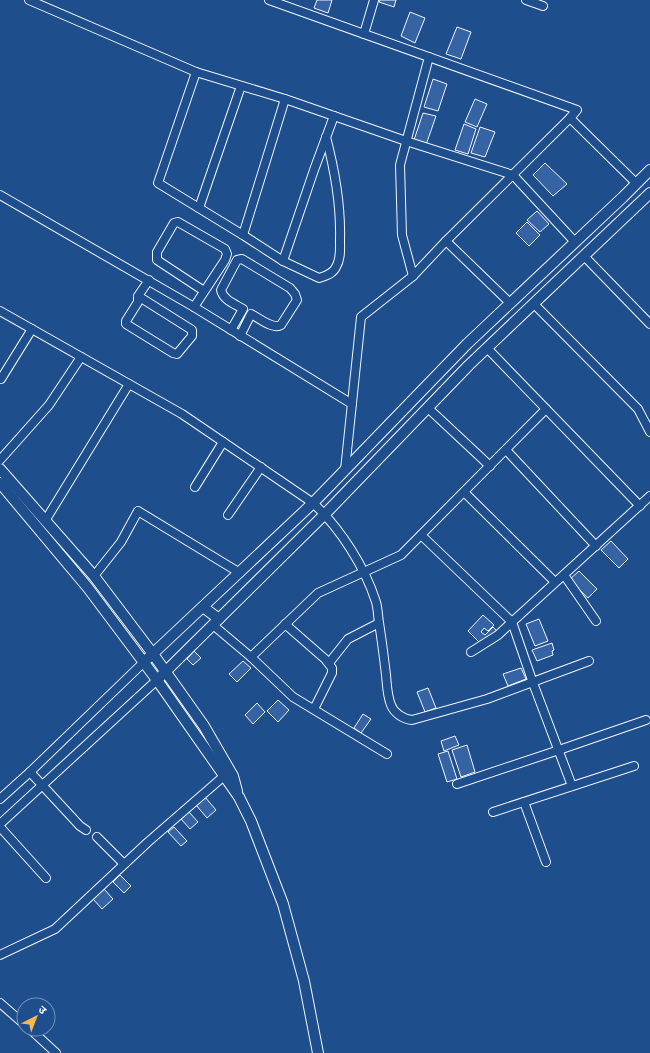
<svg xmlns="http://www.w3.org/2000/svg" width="650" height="1053" viewBox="0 0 650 1053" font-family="'Work Sans','Noto Sans Devanagari',sans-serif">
<rect width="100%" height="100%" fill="#1f4e8c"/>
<g fill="#3563a3" stroke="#f2f6ff">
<polygon points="317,0 332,0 328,13 314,8"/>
<polygon points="380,0 396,0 394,7 379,2"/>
<polygon points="410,12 425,18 415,43 401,36"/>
<polygon points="457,27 471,32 461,59 446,54"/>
<polygon points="433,79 447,84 438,111 424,107"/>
<polygon points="475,99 487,104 477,127 465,122"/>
<polygon points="423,113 436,116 426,145 414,140"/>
<polygon points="464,124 476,129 468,154 455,150"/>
<polygon points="480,127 495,132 485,157 471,153"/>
<polygon points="545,163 567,184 553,196 533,175"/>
<polygon points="537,211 549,224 540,232 527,220"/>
<polygon points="527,222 540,235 529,246 516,233"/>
<polygon points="611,541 628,559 619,568 601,550"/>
<polygon points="579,571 597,589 588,598 569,580"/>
<polygon points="483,615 494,625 488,631 484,628 481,632 485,635 493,627 497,631 482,645 468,631"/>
<polygon points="539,619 548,641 535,646 526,624"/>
<polygon points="552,643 554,650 552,651 553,655 537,661 532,650"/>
<polygon points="194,651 201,658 193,665 187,659"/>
<polygon points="243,661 251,668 237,682 229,674"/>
<polygon points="521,668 526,679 508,686 503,674"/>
<polygon points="428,688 436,708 425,712 417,692"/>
<polygon points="278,700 289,710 278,722 267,711"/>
<polygon points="257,703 265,712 253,724 245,715"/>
<polygon points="363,714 371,719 361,733 354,728"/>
<polygon points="455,736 459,745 444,751 441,741"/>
<polygon points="467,745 475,772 461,777 452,750"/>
<polygon points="448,751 457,779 447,782 438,754"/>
<polygon points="205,797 216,810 207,818 196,805"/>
<polygon points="189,812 198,822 190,829 181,819"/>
<polygon points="174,827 187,841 181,846 168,832"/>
<polygon points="120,875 131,886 124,893 113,882"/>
<polygon points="104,889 113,899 102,909 93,899"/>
</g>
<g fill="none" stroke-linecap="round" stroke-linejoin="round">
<defs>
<g id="minor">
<polyline points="29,0 196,72 285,99 406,141 513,175 575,242"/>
<polyline points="269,0 577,110 570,118 446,241 413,276 361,317 345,470"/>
<polyline points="526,0 543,6"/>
<polyline points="364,34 374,0"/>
<path d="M 196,72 L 158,183 L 243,235 L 283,261 L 319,278 C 325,276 333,274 336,267 C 341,259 340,249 340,240 C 341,205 335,171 326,137"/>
<polyline points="570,118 636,183"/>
<polyline points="0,195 194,307 352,404"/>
<polyline points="199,208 241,86"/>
<polyline points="243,235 285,99"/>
<polyline points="446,241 510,303"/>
<polyline points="584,256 650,324"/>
<polyline points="283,261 314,170 334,116"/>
<polyline points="413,276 402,235 400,165 429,57"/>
<polyline points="138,296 192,330 192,336 177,354 173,353 126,324 126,321 138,302 138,296 149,280"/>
<polyline points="534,304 638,409 650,432"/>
<polyline points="194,307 225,260 227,254 225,249 178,222 174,223 157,252 157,260 204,291"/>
<path d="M 0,311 L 182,414 L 313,503 C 340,528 365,567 376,602 C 378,609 378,617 379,623 C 382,641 384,658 386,675 C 387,685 387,695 391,705 C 394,713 403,719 412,720 L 487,699 L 589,661"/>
<path d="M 231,330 L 243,309 C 235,304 223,300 221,290 L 237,260 L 242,259 L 290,288 L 295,294 L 297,300 L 281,325 C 273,330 259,318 251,314 L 240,336"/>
<polyline points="487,348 640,506"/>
<polyline points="1,379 32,329"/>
<polyline points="428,408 490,466"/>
<polyline points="506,450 596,546"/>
<polyline points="0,460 49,405 81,357"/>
<polyline points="195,487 223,442"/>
<polyline points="464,492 555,582"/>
<polyline points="228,515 261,467"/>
<polyline points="45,521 129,384"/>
<polyline points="421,535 512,622 498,635 471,652"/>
<polyline points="564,575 596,621"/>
<polyline points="94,576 121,542 138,511 240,573"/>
<polyline points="285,624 325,659 332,668 332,673 314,709"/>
<polyline points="213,625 251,657 293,697 387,754"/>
<polyline points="251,657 318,593 401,555 546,409"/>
<polyline points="329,663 348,639 379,623"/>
<polyline points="30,772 80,826 86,830"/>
<polyline points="457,784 559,750 646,720"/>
<polyline points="572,786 533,683 512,622 650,496"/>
<polyline points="0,799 30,772 144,662"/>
<polyline points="524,802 546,862"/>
<polyline points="493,812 634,766"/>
<polyline points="0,824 157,680"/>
<polyline points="0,827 46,878"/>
<polyline points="97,837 124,864"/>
<polyline points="0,955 55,929 148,842 224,776"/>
<polyline points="0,1003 24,1024"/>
<polyline points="30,1029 56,1053"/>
</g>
<g id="tertiary">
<polyline points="0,469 94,576 153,654 204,726 233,776 237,791"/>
<polyline points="0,483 88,588 157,680 239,797 251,821 283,904 304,981 318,1053"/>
<polyline points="203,607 219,619"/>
<polyline points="144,662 313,503 467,344 623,197 650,170"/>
<polyline points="157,680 325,514 469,365 650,193"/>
</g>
</defs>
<use href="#minor" stroke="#f2f6ff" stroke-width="10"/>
<use href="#tertiary" stroke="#f2f6ff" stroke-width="12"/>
<use href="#minor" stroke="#1f4e8c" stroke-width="8"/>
<use href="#tertiary" stroke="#1f4e8c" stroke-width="10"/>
</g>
<g transform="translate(36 1017) rotate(42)"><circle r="19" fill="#1f4e8c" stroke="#7391ba"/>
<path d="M0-3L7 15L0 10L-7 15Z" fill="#ffb74d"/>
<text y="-6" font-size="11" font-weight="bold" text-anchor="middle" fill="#f2f6ff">उ</text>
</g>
</svg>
